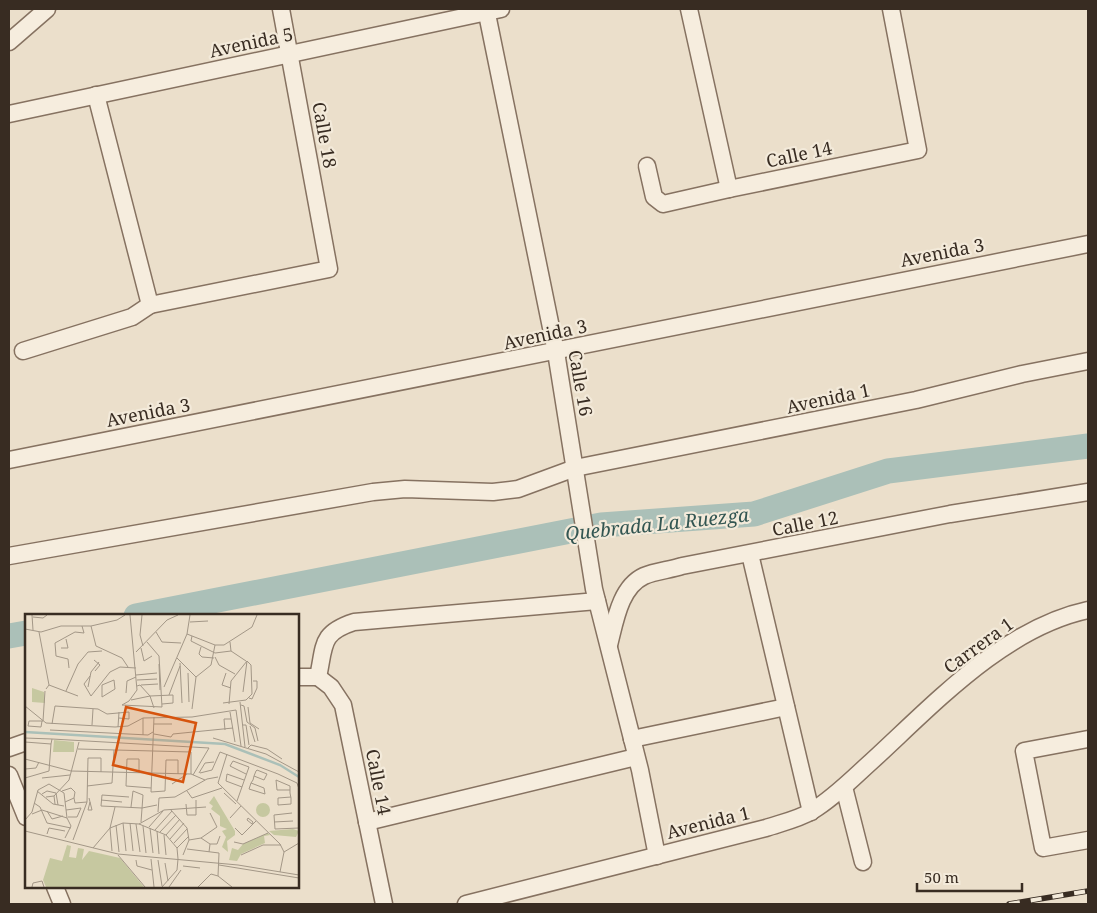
<svg xmlns="http://www.w3.org/2000/svg" width="1097" height="913" viewBox="0 0 1097 913" font-family="'Noto Serif',serif">
<rect width="100%" height="100%" fill="#ebdfcb"/>
<g fill="none" stroke-linecap="round" stroke-linejoin="round">
<g stroke="#abc0b8" stroke-width="25">
<polyline points="136,616 601,525 754,514 888,471 1088,446"/>
<polyline points="9,636 26,633"/>
</g>
<defs>
<g id="minor">
<polyline points="486,9 556,352 594,589 640,770 657,856"/>
<polyline points="689,9 729,189 918,150 891,9"/>
<polyline points="9,42 47,9"/>
<polyline points="96,95 150,305 329,269 281,9"/>
<polyline points="9,114 501,9"/>
<polyline points="647,166 654,197 663,204 729,189"/>
<polyline points="23,351 132,317 150,305"/>
<polyline points="9,460 1088,244"/>
<polyline points="750,554 811,812"/>
<polyline points="9,556 373,492 405,489 493,492 518,489 575,468 916,400 1022,374 1088,361"/>
<path d="M 609,645 C 615,622 620,587 644,576 C 655,571 670,570 682,566 L 950,514 L 1088,492"/>
<polyline points="298,677 318,677"/>
<path d="M 318,677 C 325,645 320,633 354,622 L 597,601"/>
<polyline points="318,677 331,687 343,705 384,904"/>
<polyline points="632,739 786,707"/>
<polyline points="1088,739 1024,751 1043,848 1088,840"/>
<polyline points="9,748 26,742"/>
<polyline points="9,775 26,817"/>
<polyline points="844,787 863,862"/>
<polyline points="367,822 636,757"/>
<polyline points="55,887 62,904"/>
<path d="M 466,904 L 766,828 C 781,823 799,819 812,811 C 835,797 854,777 873,760 C 935,703 1004,628 1088,610"/>
</g>
</defs>
<use href="#minor" stroke="#867261" stroke-width="19"/>
<use href="#minor" stroke="#f6edde" stroke-width="16"/>
<defs>
<polyline id="rail" points="1009,904 1088,891"/>
</defs>
<use href="#rail" stroke="#382c22" stroke-width="5.5"/>
<use href="#rail" stroke="#f3eada" stroke-width="4" stroke-dasharray="11" stroke-linecap="butt"/>
</g>
<g text-anchor="middle" dominant-baseline="central" stroke-width="4.5" stroke-linejoin="round" paint-order="stroke">
<g font-size="18" fill="#382c22" stroke="#f3eada">
<text transform="translate(251 42) rotate(-12)">Avenida 5</text>
<text transform="translate(325 135) rotate(80)">Calle 18</text>
<text transform="translate(799 154) rotate(-12)">Calle 14</text>
<text transform="translate(942 252) rotate(-11)">Avenida 3</text>
<text transform="translate(545 334) rotate(-12)">Avenida 3</text>
<text transform="translate(581 383) rotate(80)">Calle 16</text>
<text transform="translate(828 398) rotate(-12)">Avenida 1</text>
<text transform="translate(148 412) rotate(-11)">Avenida 3</text>
<text transform="translate(805 523) rotate(-11)">Calle 12</text>
<text transform="translate(978 645) rotate(-36)">Carrera 1</text>
<text transform="translate(379 782) rotate(79)">Calle 14</text>
<text transform="translate(708 822) rotate(-14)">Avenida 1</text>
</g>
<g font-size="19" font-style="italic" fill="#335652" stroke="#f3eada">
<text transform="translate(657 524) rotate(-6)">Quebrada La Ruezga</text>
</g>
</g>
<g transform="translate(25 614)">
<rect width="274" height="274" fill="#ebdfcb"/>
<path d="M 7,74 L 19,78 L 20,89 L 7,88 ZM 29,126 L 49,128 L 49,138 L 28,138 ZM 189,182 L 210,217 L 210,221 L 202,227 L 203,238 L 197,233 L 201,223 L 197,217 L 202,215 L 195,212 L 195,202 L 186,195 L 188,192 L 184,189 ZM231 196a7 7 0 1 1 14 0a7 7 0 1 1-14 0ZM 268,215 L 274,217 L 271,223 L 249,221 L 244,217 ZM 243,219 L 245,221 L 239,222 L 240,229 L 216,240 L 212,247 L 204,246 L 207,234 L 213,236 L 218,230 ZM 42,231 L 46,232 L 44,243 L 51,244 L 53,234 L 59,235 L 57,246 L 64,237 L 95,244 L 119,273 L 21,273 L 18,266 L 25,244 L 37,247 Z" fill="#c6c8a0"/>
<path fill="none" stroke="#abc0b8" stroke-width="2.5" d="M 0,118 L 200,130 L 255,151 L 274,163"/>
<path fill="none" stroke="#a39787" stroke-width="1" d="M 7,1 L 8,16M 117,1 L 115,21 L 118,32M 8,3 L 18,4 L 22,1M 165,8 L 183,7M 66,12 L 71,32 L 97,44 L 103,53M 0,15 L 16,18 L 36,12 L 66,12 L 92,6 L 100,1M 14,18 L 24,71 L 21,75M 131,18 L 137,28 L 156,29M 162,20 L 190,31 L 199,31 L 227,13 L 232,1M 167,22 L 166,27 L 190,39 L 206,37 L 205,28M 176,33 L 174,40 L 177,43 L 189,44M 36,34 L 43,34 L 41,25M 116,34 L 119,47 L 127,42M 206,37 L 221,47M 111,38 L 142,6 L 153,1M 190,43 L 194,51 L 210,60M 152,44 L 171,63 L 167,95M 69,46 L 75,51 L 70,57M 155,49 L 157,89M 134,50 L 135,76M 44,54 L 43,45 L 31,42 L 30,29 L 50,18 L 59,19 L 57,12M 163,59 L 164,88M 201,59 L 197,71 L 206,74M 111,61 L 132,59M 65,62 L 59,70 L 66,82 L 85,58 L 95,53 L 111,54M 171,63 L 186,51 L 190,31M 89,66 L 90,75 L 77,83 L 77,71 ZM 112,66 L 132,65M 24,71 L 53,82M 116,71 L 133,70M 63,73 L 66,58 L 74,48M 139,73 L 162,20 L 165,1M 41,77 L 53,50 L 63,38 L 77,37M 218,78 L 222,47M 101,79 L 102,67 L 111,63M 144,81 L 155,52M 224,84 L 227,85 L 232,74 L 232,67 L 228,67M 106,86 L 125,82 L 115,71 L 112,72M 215,88 L 220,133M 198,89 L 221,86 L 227,80 L 226,51 L 222,47M 204,90 L 206,67 L 222,47M 97,91 L 137,93 L 134,42 L 122,28M 97,91 L 104,87 L 112,76 L 105,1M 216,91 L 219,92 L 222,108 L 230,114 L 233,127M 0,92 L 21,109 L 90,113 L 103,112 L 118,104 L 167,103 L 211,96 L 216,132M 223,93 L 225,109 L 234,115M 129,94 L 125,82 L 148,81 L 148,89 L 137,90M 205,98 L 210,128M 129,103 L 126,178 L 140,177 L 141,146 L 153,146 L 153,160M 118,104 L 118,121M 17,107 L 16,113 L 3,112 L 4,107 L 18,107 L 20,77M 27,110 L 30,92 L 73,95 L 82,100 L 104,98 L 104,105 L 94,104M 129,110 L 147,110M 67,111 L 68,95M 218,111 L 221,111 L 224,131M 225,112 L 230,128M 93,113 L 94,98M 25,116 L 123,121 L 128,118M 200,116 L 199,105 L 206,105M 129,120 L 146,123 L 148,120 L 208,114M 0,124 L 27,125M 188,124 L 241,140 L 274,158M 0,128 L 26,130M 26,130 L 27,125 L 184,134 L 168,161M 223,134 L 226,131 L 242,135 L 257,145M 53,135 L 166,138 L 166,160M 202,140 L 193,169 L 255,230 L 259,238 L 255,258M 0,145 L 46,157 L 166,160 L 180,166M 0,155 L 11,154 L 14,148M 114,159 L 114,145 L 102,145 L 101,172 L 126,174M 174,159 L 180,149 L 189,148M 175,159 L 187,156 L 195,138 L 253,160 L 272,169 L 274,175M 221,160 L 205,152 L 208,147 L 224,153M 0,164 L 24,157 L 26,130M 17,164 L 45,161M 226,169 L 239,174 L 240,180 L 224,175 L 226,169 L 228,166 L 229,162 L 231,157 L 232,156 L 242,160 L 239,166 L 229,162M 147,170 L 162,160M 62,172 L 87,169 L 89,136M 217,173 L 201,167 L 202,160 L 219,166M 265,176 L 252,176 L 251,166 L 265,172 L 265,179 L 266,184 L 266,190 L 253,191 L 253,184 L 266,183M 12,177 L 28,190 L 39,192M 37,177 L 46,174 L 50,178 L 49,184 L 40,188M 162,177 L 167,184 L 197,174M 199,179 L 211,190M 17,180 L 22,177 L 31,179 L 33,191M 29,182 L 44,166 L 54,128M 21,183 L 29,182 L 30,190M 104,183 L 77,181 L 76,192 L 117,194 L 132,191M 49,184 L 50,189 L 62,188M 64,184 L 67,196 L 63,196 L 65,188M 76,186 L 97,188M 212,187 L 224,153M 9,189 L 15,193 L 22,209 L 46,214M 161,190 L 162,201 L 171,201 L 171,186M 106,193 L 108,177 L 118,181 L 116,208M 145,195 L 162,214 L 164,226 L 158,241M 41,196 L 56,194 L 52,203 L 43,203M 22,197 L 27,205 L 38,202M 133,198 L 134,184 L 150,183 L 182,165 L 193,163M 267,199 L 249,201 L 250,215 L 274,214M 7,200 L 17,196 L 42,204 L 46,212 L 40,224M 205,204 L 216,192M 223,204 L 228,208 L 227,210 L 222,206 ZM 0,206 L 7,198 L 13,176 L 24,170 L 39,179 L 42,204M 249,208 L 268,207M 98,209 L 101,237M 105,209 L 108,237M 111,210 L 115,238M 114,210 L 139,196 L 181,193M 91,211 L 94,238M 118,212 L 121,239M 124,213 L 138,197M 125,214 L 128,239M 210,214 L 217,221 L 231,207M 130,216 L 147,197M 0,217 L 93,240 L 213,251 L 274,261M 132,217 L 134,240M 135,218 L 151,201M 22,220 L 24,214 L 40,217M 139,221 L 141,241M 141,221 L 155,205M 176,224 L 192,213 L 185,199M 145,225 L 159,209M 48,226 L 62,188 L 63,144 L 76,144 L 76,158M 164,226 L 176,224 L 185,230 L 184,238M 209,228 L 218,230 L 243,219M 149,229 L 162,215M 185,230 L 192,230 L 195,222M 68,234 L 85,214 L 98,209 L 114,210 L 141,221 L 152,234 L 153,245 L 152,256 L 137,273M 152,234 L 164,222M 162,235 L 194,239 L 193,262 L 207,273M 87,237 L 85,214 L 90,193M 259,238 L 274,229M 93,241 L 120,273M 216,241 L 238,231 L 256,231M 126,245 L 129,273M 111,246 L 112,252 L 127,256M 133,246 L 137,272M 140,249 L 143,267M 194,251 L 274,264M 158,252 L 175,254M 7,273 L 8,269 L 17,267 L 19,273M 144,273 L 156,256M 173,273 L 186,260 L 193,262"/>
<path fill="#d6540e" fill-opacity="0.15" stroke="#d6540e" stroke-width="2.5" d="M 101,93 L 171,109 L 158,168 L 88,151 Z"/>
<rect width="274" height="274" fill="none" stroke="#382c22" stroke-width="2.5"/>
</g>
<rect width="1097" height="913" fill="none" stroke="#382c22" stroke-width="20"/>
<path d="M917 883v8h105v-8" fill="none" stroke="#382c22" stroke-width="2.5"/>
<text x="924" y="883" font-size="15" fill="#382c22" stroke="#f3eada" stroke-width="4" paint-order="stroke">50 m</text>
</svg>
